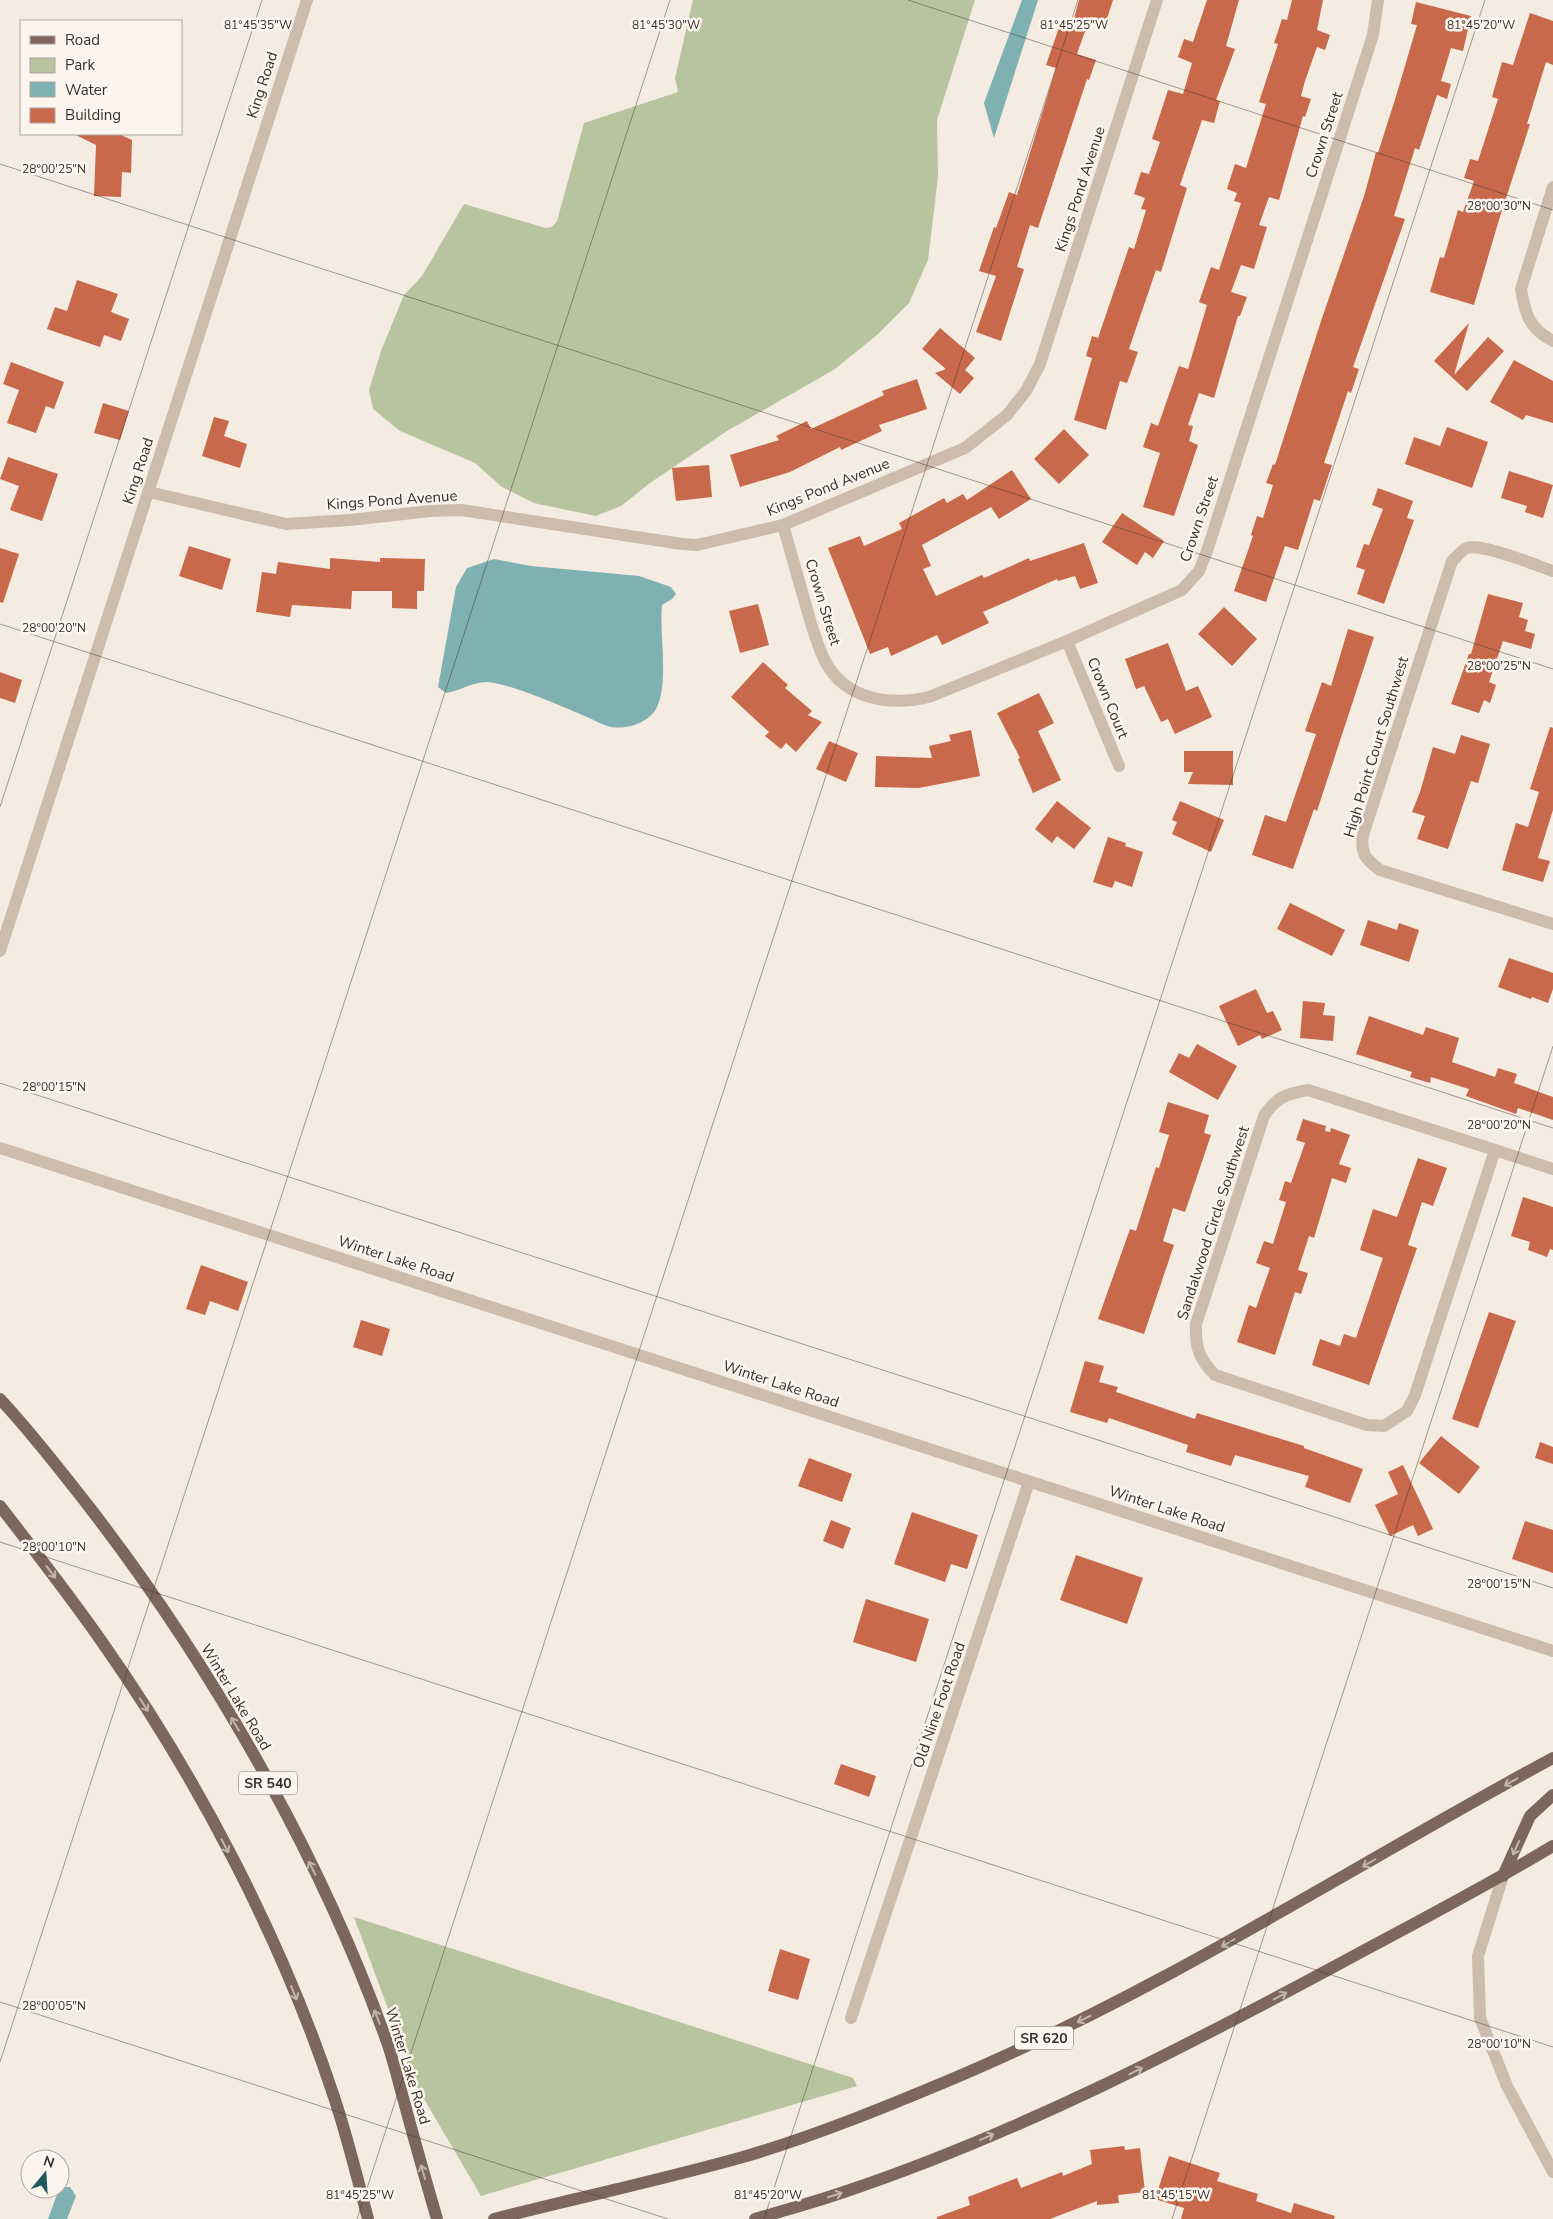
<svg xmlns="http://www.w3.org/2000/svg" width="1553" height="2219" viewBox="0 0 1553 2219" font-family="'Nunito Sans',sans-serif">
<rect width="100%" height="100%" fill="#f4ebe1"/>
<g fill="#b8c4a0">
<polygon points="693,0 975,0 937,120 938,177 928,260 909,303 877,335 835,369 727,431 650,483 621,506 596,516 534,503 502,487 475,463 400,431 373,409 369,390 381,351 404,295 422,276 464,204 546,228 552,227 557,221 584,123 678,92 675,78"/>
<polygon points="354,1917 853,2078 857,2086 481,2196 417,2087"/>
</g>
<g fill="#7fb0b2">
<polygon points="1022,0 1038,0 994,138 984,103"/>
<path d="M 494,559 L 531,566 L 639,576 L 671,587 L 676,594 L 672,599 L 662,605 C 659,634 669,681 657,707 C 650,722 627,730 611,727 C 603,725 594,720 587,717 C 563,707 510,683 486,682 C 473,682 459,691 446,693 L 438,687 L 456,587 L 467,568 Z"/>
<polygon points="65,2187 70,2187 76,2196 67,2219 48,2219 59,2189"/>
</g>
<g fill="#c8694b">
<polygon points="1079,0 1113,0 1104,28 1088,23 1077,54 1096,60 1089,80 1087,79 1038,228 1030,225 1017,267 1024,269 1001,341 976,332 996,276 979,271 994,227 996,228 1009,192 1017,195 1056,68 1046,65 1061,22 1072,26"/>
<polygon points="1207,0 1239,0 1226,46 1235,49 1216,100 1220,101 1214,123 1202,120 1180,185 1187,188 1161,272 1156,270 1129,349 1138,352 1127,383 1120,381 1106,430 1074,420 1092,358 1086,356 1092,336 1098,338 1129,247 1134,249 1146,210 1141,209 1145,198 1134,194 1141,172 1149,174 1160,142 1152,139 1168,90 1183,94 1192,63 1178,57 1184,39 1193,42"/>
<polygon points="1292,0 1323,0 1317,30 1330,35 1325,50 1317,47 1305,81 1301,96 1311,99 1305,117 1303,116 1279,200 1269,197 1259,225 1267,227 1254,269 1241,265 1231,292 1247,297 1240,316 1238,316 1214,398 1199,393 1188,425 1193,426 1189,441 1198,445 1174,516 1143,507 1160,453 1143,447 1151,423 1158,426 1179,366 1188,369 1207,305 1199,302 1211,267 1219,270 1241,203 1234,201 1237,193 1227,189 1235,164 1246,168 1266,104 1259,102 1278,44 1274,43 1282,19 1287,20"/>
<polygon points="1416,2 1471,16 1463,51 1451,48 1441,81 1451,84 1447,99 1437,95 1419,150 1415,148 1394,216 1405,219 1353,367 1359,369 1351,393 1348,391 1324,463 1332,465 1320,501 1314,499 1298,550 1285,546 1266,602 1234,591 1253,536 1251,535 1257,516 1263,518 1273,485 1266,483 1273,464 1275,465 1321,321 1365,193 1376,152 1378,153 1397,93 1417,25 1411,24"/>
<polygon points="1530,13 1553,21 1553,65 1546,62 1527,124 1530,124 1498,223 1474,305 1430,292 1440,257 1444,258 1458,210 1463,212 1474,181 1464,178 1470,159 1478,161 1498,99 1492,97 1502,62 1513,65"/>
<polygon points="74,134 119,134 132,140 131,173 122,172 121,197 94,196 96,145"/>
<polygon points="77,280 118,294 111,312 129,319 121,341 104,335 100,347 47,329 55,307 67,311"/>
<polygon points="1469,323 1454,375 1488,337 1504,351 1467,391 1434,361"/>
<polygon points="940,328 975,358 965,370 974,378 960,394 935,373 946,369 922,349"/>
<polygon points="1514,360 1553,381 1553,423 1526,415 1523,420 1490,402"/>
<polygon points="11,362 64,382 54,409 46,406 36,433 7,423 19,390 3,384"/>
<polygon points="917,379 927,409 879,425 882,431 841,450 840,447 790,472 740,487 730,455 779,440 776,436 807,421 811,429 884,395 882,391"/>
<polygon points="103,403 129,411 120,440 94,433"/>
<polygon points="214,417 229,421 224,436 247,444 240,468 202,456"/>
<polygon points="1447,427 1488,442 1472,488 1405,464 1414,437 1440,446"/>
<polygon points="1064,429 1089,455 1059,484 1034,459"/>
<polygon points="8,457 58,474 42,521 10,510 19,486 0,479"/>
<polygon points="709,465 712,497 676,501 672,468"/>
<polygon points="1012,470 1031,499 999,519 991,507 922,545 931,566 923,569 936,596 982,575 984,578 1029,558 1030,561 1084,543 1098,583 1080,589 1075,576 1058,581 1057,579 983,612 989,623 942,645 937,635 891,656 888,647 870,654 828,548 860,536 864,546 902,529 899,523 944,498 947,503 963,494 967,500"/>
<polygon points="1509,471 1553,485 1543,518 1525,512 1527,506 1501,498"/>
<polygon points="1378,488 1413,501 1407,518 1414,520 1384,604 1357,594 1365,570 1356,567 1364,544 1369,545 1383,509 1372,505"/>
<polygon points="1122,513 1164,541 1153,558 1145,552 1137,565 1102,542"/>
<polygon points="189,546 231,559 222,590 179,576"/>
<polygon points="0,548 19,554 3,603 0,602"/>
<polygon points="330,558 380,562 380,558 425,559 424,591 417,591 417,609 392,608 392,591 352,591 351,609 292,605 290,617 256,612 262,572 276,574 278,562 330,569"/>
<polygon points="1488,594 1523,603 1519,617 1528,620 1525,631 1535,634 1531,649 1503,641 1489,682 1496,685 1490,703 1484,700 1479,713 1451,704 1469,654 1471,654"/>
<polygon points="758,604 769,645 740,653 729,611"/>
<polygon points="1224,607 1257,639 1232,666 1198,634"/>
<polygon points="1348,629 1374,637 1317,811 1314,809 1293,869 1252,855 1265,815 1286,822 1316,734 1305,731 1322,682 1331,686"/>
<polygon points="1168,643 1186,691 1198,686 1212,717 1175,734 1168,719 1161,722 1144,686 1136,689 1125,659"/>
<polygon points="763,662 788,685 785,688 812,711 808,715 822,722 796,752 786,743 781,749 765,736 769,732 731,697"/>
<polygon points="0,672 22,680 15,703 0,698"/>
<polygon points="1039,693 1054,723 1038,731 1061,780 1033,793 1018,759 1020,758 997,713"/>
<polygon points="1550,727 1553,728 1553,810 1538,858 1550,861 1543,882 1502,870 1516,823 1528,827 1539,792 1530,789"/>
<polygon points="971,730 980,776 919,788 875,787 876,756 932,758 929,746 951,741 949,735"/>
<polygon points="1461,735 1490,744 1478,783 1471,781 1448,849 1417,839 1425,816 1412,812 1420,792 1433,747 1455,754"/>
<polygon points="829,741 858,753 846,782 816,769"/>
<polygon points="1184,751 1233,751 1233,785 1188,784 1193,772 1184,772"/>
<polygon points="1057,801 1091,828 1074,849 1057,836 1052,843 1035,829"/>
<polygon points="1180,801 1224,820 1211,852 1172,834 1177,822 1172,820"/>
<polygon points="1108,837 1126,843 1125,846 1143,852 1132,887 1115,881 1112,888 1093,882"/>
<polygon points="1290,903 1345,930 1332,956 1277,929"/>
<polygon points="1368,920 1397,930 1399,923 1419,930 1409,962 1360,945"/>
<polygon points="1509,958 1553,973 1553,989 1548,1003 1532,997 1531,999 1498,987"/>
<polygon points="1256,989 1267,1013 1273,1011 1282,1030 1262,1039 1260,1035 1238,1046 1219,1006"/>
<polygon points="1303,1001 1325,1003 1323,1015 1335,1016 1333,1041 1300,1038"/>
<polygon points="1369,1016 1423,1035 1426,1027 1459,1038 1452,1062 1495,1077 1498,1068 1517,1074 1514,1083 1553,1097 1553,1120 1518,1108 1516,1114 1466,1096 1469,1089 1431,1077 1430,1083 1410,1077 1412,1072 1356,1054"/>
<polygon points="1197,1044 1237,1066 1218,1100 1169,1072 1179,1053 1189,1058"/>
<polygon points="1168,1102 1209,1115 1204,1133 1211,1135 1185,1212 1173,1208 1163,1241 1174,1245 1144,1334 1098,1319 1130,1229 1136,1231 1156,1167 1159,1168 1169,1135 1159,1132"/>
<polygon points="1303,1119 1326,1126 1325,1131 1330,1132 1331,1128 1350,1135 1339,1164 1351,1168 1346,1183 1332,1178 1314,1238 1309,1236 1298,1270 1308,1273 1301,1294 1295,1292 1275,1355 1237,1342 1249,1305 1256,1308 1270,1268 1256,1263 1264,1241 1273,1244 1286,1202 1279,1200 1285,1181 1291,1183 1305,1143 1296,1140"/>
<polygon points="1418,1158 1447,1168 1433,1206 1422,1202 1408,1245 1417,1248 1369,1385 1312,1365 1320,1339 1340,1346 1344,1334 1356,1338 1383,1258 1360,1250 1373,1209 1397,1217"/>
<polygon points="1523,1197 1553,1207 1553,1250 1550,1249 1547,1257 1528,1250 1530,1242 1511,1236"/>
<polygon points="201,1265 248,1282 238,1311 210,1301 205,1315 186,1309"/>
<polygon points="1489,1312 1516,1321 1478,1428 1452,1419"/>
<polygon points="361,1320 390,1329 382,1356 353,1347"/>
<polygon points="1085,1361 1104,1366 1099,1382 1118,1387 1116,1392 1195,1419 1197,1413 1304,1446 1304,1448 1363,1469 1350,1503 1305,1487 1309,1476 1235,1455 1231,1466 1186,1452 1188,1445 1109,1418 1107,1423 1070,1412"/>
<polygon points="1441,1436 1480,1467 1459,1494 1419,1463"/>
<polygon points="1540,1442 1553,1447 1553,1464 1535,1458"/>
<polygon points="809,1458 852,1474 842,1502 798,1486"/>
<polygon points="1403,1465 1433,1529 1418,1536 1413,1525 1390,1536 1375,1505 1398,1494 1388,1472"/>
<polygon points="912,1512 978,1535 967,1569 951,1564 945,1582 894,1564"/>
<polygon points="831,1520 851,1528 843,1549 823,1541"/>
<polygon points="1525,1521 1553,1530 1553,1573 1512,1559"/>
<polygon points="1076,1555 1143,1578 1127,1624 1060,1600"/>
<polygon points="866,1599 929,1619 916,1662 853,1642"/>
<polygon points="841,1764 876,1776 869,1797 834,1784"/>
<polygon points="780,1949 810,1959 798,2000 768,1991"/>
<polygon points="1124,2146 1125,2150 1140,2148 1145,2192 1118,2195 1119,2203 1097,2205 1097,2201 1050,2219 937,2219 937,2217 970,2205 968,2197 1017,2178 1021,2188 1062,2172 1063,2176 1092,2164 1090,2150"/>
<polygon points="1169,2156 1220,2173 1217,2181 1258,2194 1256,2201 1291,2213 1294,2203 1335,2216 1334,2219 1181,2219 1184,2208 1155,2199"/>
</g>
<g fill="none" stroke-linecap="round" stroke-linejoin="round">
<g stroke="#cdbbac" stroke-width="12">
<path d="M 1553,187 L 1521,289 C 1525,315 1530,329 1553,341"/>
<polyline points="149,492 286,524 350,520 430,511 461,510 682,544 697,545 783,525 965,448 1007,415 1026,391 1040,364 1157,0"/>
<path d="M 783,525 C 790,550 797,574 804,599 C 810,619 815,641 825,661 C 845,700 890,706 929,697 L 1067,641 L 1182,590 L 1199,571 L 1207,551 L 1373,35 L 1378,0"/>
<path d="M 1553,571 C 1535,565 1483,543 1467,548 C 1461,550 1457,557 1452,561 L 1363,835 C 1360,853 1366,860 1380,870 L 1553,924"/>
<polyline points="1067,641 1119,766"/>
<path d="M 1308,1090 L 1495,1150 L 1415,1395 L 1407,1411 L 1384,1426 L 1367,1425 L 1215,1375 C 1199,1359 1195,1347 1196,1324 L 1264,1116 C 1276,1097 1286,1094 1308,1090 Z"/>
<polyline points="1495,1150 1553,1169"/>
<polyline points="1503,1876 1478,1956 1480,2018 1507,2086 1553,2172"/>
<polyline points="851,2018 1029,1482"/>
</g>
<g stroke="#cdbbac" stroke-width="12">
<polyline points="0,951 307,0"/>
<polyline points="0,1148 1553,1651"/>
</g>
<g stroke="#7d675c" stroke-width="12">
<path d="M 0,1399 C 32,1433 61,1471 90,1508 C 211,1665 320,1854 387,2042 C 394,2062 399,2084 405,2105 C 415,2143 426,2181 437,2219"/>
<path d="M 0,1506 C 35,1551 70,1596 102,1642 C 197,1777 281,1937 333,2094 C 347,2135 357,2177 368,2219"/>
<polyline points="1503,1876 1530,1816 1553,1795"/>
<path d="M 494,2219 C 577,2198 661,2180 743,2157 C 815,2136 888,2106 957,2077 C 1165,1989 1354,1865 1553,1758"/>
<path d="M 755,2219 C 785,2210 815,2202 844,2192 C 1017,2134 1179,2050 1339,1964 C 1411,1925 1483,1888 1553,1846"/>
</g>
</g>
<defs><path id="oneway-shaft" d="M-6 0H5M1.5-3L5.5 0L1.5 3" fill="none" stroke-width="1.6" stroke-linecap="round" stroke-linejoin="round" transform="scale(1.25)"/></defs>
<g stroke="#c2b5ac">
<use href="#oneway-shaft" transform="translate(51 1572) rotate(52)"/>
<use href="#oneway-shaft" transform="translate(144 1705) rotate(58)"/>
<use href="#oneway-shaft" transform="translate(235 1724) rotate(-121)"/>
<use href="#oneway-shaft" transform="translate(1511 1782) rotate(150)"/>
<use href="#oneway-shaft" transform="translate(225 1846) rotate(62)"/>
<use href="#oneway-shaft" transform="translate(1516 1848) rotate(114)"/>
<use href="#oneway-shaft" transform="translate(1369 1863) rotate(150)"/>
<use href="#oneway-shaft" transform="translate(312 1868) rotate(-116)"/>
<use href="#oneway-shaft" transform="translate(1228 1943) rotate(150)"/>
<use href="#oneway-shaft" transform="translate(294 1993) rotate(68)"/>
<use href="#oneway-shaft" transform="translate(1280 1996) rotate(-28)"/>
<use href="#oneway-shaft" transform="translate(377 2017) rotate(-112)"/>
<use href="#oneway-shaft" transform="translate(1084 2019) rotate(154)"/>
<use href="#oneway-shaft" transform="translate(1136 2071) rotate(-27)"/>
<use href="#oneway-shaft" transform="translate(987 2137) rotate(-23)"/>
<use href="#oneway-shaft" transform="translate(423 2172) rotate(-106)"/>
<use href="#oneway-shaft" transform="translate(835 2195) rotate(-17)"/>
</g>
<path fill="none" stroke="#3b302b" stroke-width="1" stroke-opacity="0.45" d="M 908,0 L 1553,210M 0,164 L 1553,669M 0,624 L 1553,1128M 0,807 L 262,0M 0,1083 L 1553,1588M 0,1542 L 1553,2047M 0,2002 L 668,2219M 0,2062 L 670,0M 357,2219 L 1078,0M 764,2219 L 1485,0M 1172,2219 L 1553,1046"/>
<g text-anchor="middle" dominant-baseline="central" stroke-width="5" stroke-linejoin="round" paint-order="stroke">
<g fill="#fbf5ee" stroke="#756b66" stroke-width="1">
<rect x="239" y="1771.5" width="58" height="23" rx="4"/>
<rect x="1015" y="2026.5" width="58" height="23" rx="4"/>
</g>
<g font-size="14" font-weight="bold" fill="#3b302b">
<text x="268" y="1783">SR 540</text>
<text x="1044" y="2038">SR 620</text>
</g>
<g font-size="15" fill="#3b302b" stroke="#fbf5ee">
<text transform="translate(262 85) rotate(-72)">King Road</text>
<text transform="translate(1324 135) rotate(-72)">Crown Street</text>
<text transform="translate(1080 189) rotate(-72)">Kings Pond Avenue</text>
<text transform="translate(138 471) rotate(-72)">King Road</text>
<text transform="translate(828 487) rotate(-22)">Kings Pond Avenue</text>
<text transform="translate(392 500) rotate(-4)">Kings Pond Avenue</text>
<text transform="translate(1199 519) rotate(-71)">Crown Street</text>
<text transform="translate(823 602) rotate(73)">Crown Street</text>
<text transform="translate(1108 698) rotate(68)">Crown Court</text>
<text transform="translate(1376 747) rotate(-73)">High Point Court Southwest</text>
<text transform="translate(1213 1223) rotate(-72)">Sandalwood Circle Southwest</text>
<text transform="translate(396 1259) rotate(18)">Winter Lake Road</text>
<text transform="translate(781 1384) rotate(18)">Winter Lake Road</text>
<text transform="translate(1167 1509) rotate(18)">Winter Lake Road</text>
<text transform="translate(236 1697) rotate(59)">Winter Lake Road</text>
<text transform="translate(939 1705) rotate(-71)">Old Nine Foot Road</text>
<text transform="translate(408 2066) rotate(73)">Winter Lake Road</text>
</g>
</g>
<g font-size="12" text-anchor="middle" fill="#3b302b" stroke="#fbf5ee" stroke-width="5" stroke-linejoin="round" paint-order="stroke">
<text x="258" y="29">81°45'35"W</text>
<text x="666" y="29">81°45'30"W</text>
<text x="1074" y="29">81°45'25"W</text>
<text x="1481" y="29">81°45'20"W</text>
<text x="54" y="173">28°00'25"N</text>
<text x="1499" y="210">28°00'30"N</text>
<text x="54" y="632">28°00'20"N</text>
<text x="1499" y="670">28°00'25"N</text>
<text x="54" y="1091">28°00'15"N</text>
<text x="1499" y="1129">28°00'20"N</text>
<text x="54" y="1551">28°00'10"N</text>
<text x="1499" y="1588">28°00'15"N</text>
<text x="54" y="2010">28°00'05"N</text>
<text x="1499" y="2048">28°00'10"N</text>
<text x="360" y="2199">81°45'25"W</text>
<text x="768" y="2199">81°45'20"W</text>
<text x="1176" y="2199">81°45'15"W</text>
</g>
<rect x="20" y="20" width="162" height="115" fill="#fbf5ee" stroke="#aea6a0"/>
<rect x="30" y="36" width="25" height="8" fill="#7d675c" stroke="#aea6a0"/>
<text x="65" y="45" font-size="15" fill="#3b302b">Road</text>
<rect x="30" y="58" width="25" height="15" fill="#b8c4a0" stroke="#aea6a0"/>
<text x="65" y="70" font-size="15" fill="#3b302b">Park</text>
<rect x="30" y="82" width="25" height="15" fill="#7fb0b2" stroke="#aea6a0"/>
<text x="65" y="95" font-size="15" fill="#3b302b">Water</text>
<rect x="30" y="108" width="25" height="15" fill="#c8694b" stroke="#aea6a0"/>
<text x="65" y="120" font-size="15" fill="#3b302b">Building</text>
<g transform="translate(45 2174) rotate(18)"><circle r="24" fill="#fbf5ee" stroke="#aea6a0"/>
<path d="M0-4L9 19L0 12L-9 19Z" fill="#1f5a5e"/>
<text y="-8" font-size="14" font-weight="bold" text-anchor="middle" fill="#3b302b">N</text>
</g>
</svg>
